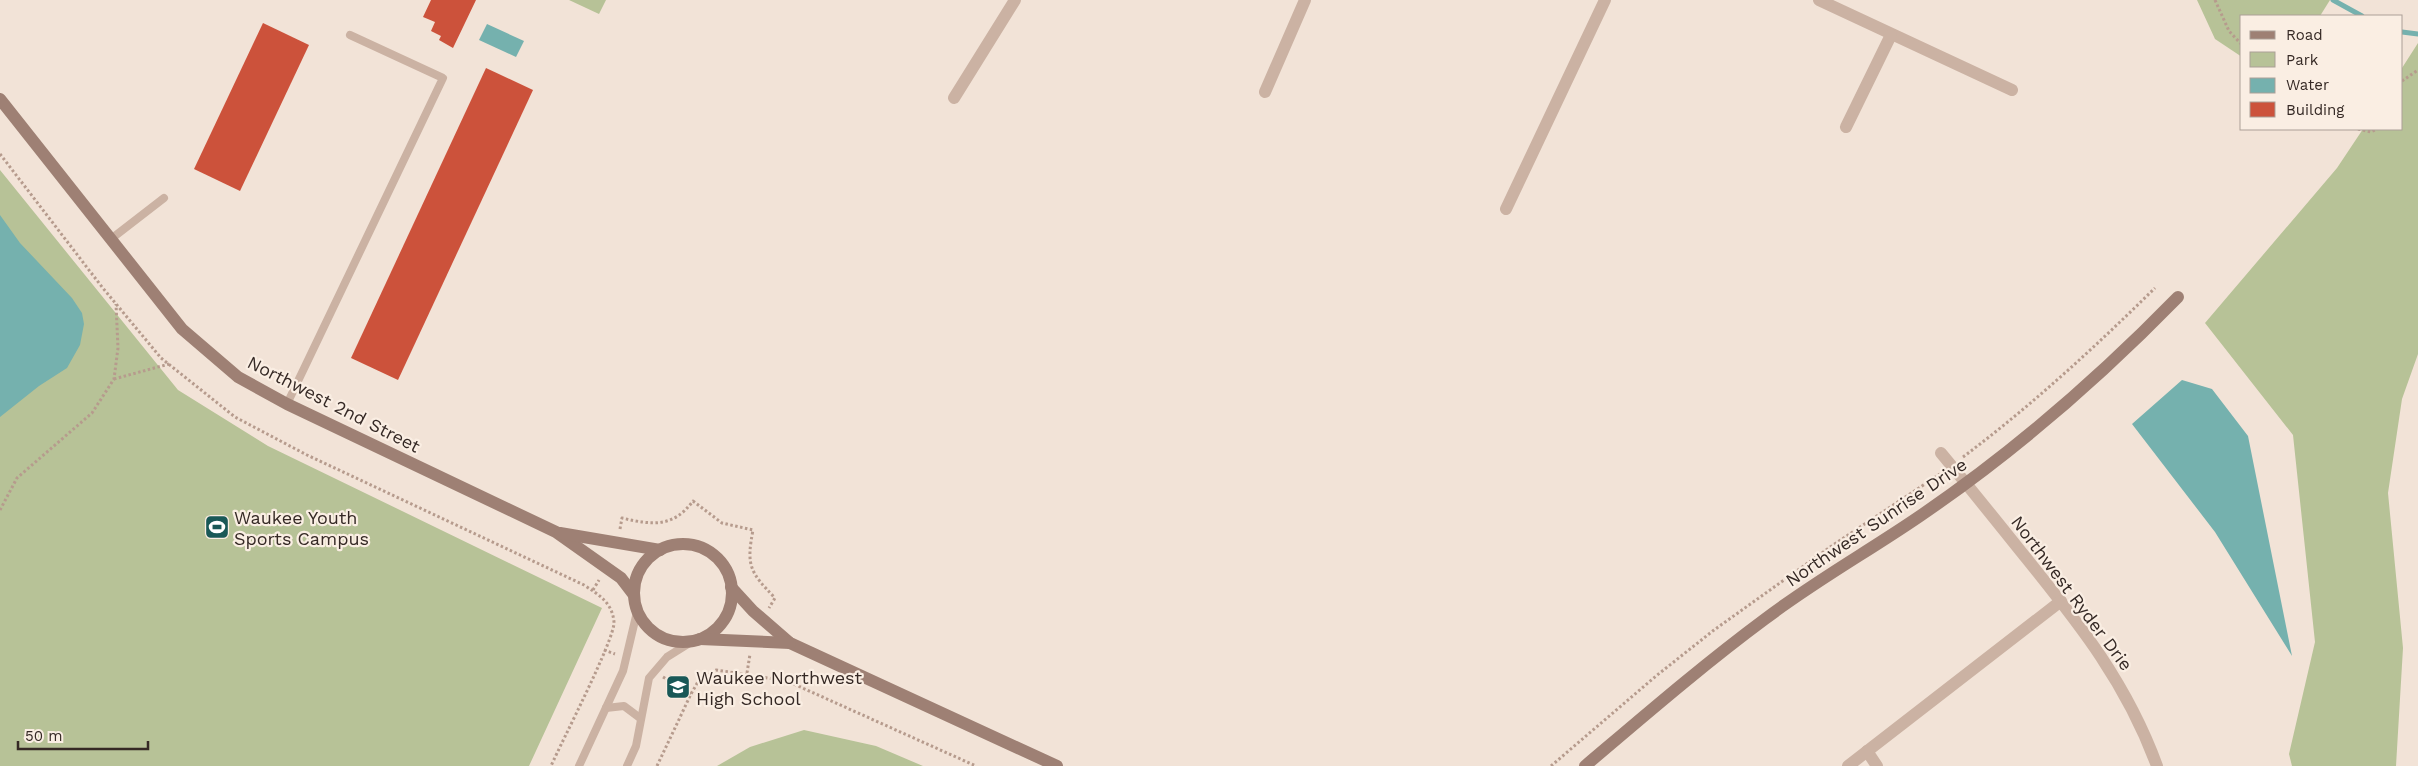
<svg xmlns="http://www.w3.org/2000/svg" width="2418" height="766" viewBox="0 0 2418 766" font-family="'Work Sans',sans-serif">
<rect width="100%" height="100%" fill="#f2e3d7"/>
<g fill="#b7c297">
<polygon points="569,0 606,0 599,14"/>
<polygon points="2197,0 2330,0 2320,16 2242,16 2242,57 2215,39"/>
<polygon points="2418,43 2418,354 2402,399 2388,493 2403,648 2396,766 2292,766 2289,754 2315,642 2293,435 2205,323 2337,168 2363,129 2402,129 2402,68"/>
<polygon points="0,170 178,390 268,446 602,608 529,766 0,766"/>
<polygon points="804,730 876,746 923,766 717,766 750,747"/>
</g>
<g fill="#75b1ae">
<polygon points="487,24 524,41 516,57 479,40"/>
<polygon points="0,215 20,243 72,298 82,313 84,324 80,345 67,368 39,386 0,417"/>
<polygon points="2182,380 2212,389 2248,436 2292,656 2215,532 2132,424"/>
</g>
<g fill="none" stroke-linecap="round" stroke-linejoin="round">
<g stroke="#75b1ae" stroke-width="5">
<polyline points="2333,0 2362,16"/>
<polyline points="2402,32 2418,34"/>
</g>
</g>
<g fill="#cc523b">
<polygon points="431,0 476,0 453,48 439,40 441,36 431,31 435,22 423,17"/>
<polygon points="263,23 309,45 240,191 194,169"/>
<polygon points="486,68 533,90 398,380 351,358"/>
</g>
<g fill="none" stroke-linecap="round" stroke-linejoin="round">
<g stroke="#b69b8d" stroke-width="3" stroke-dasharray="2.5 2.5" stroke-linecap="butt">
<polyline points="2215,0 2229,31 2242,45"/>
<polyline points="2402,81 2418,70"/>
<polyline points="2358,129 2371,132 2377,129"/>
<path d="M 0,154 L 102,287 L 161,358 L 235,417 L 307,455 L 584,585 C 599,595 612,602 614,622 C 615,639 561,743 551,766"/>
<polyline points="114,379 169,364"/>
<path d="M 1963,457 C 2031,406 2094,348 2155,288"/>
<polyline points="0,510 17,478 92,413 114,379 118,348 116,304"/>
<path d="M 620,529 L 622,518 C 652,525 673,528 693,501 L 722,523 L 753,530 C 746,566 750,572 775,598 L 769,608"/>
<polyline points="593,590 599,580"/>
<polyline points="604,650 615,654"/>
<polyline points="747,673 750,654"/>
<polyline points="663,677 691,694"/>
<polyline points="657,766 691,694 699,680 716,670 787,681 976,766"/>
<polyline points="1551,766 1656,676 1714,630 1833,545 1940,474"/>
</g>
<g stroke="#cbb2a3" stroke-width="8">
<polyline points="111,239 164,198"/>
<polyline points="287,404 443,78 350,35"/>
<polyline points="606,708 624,706 640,718"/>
<polyline points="579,766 623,671 637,612"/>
<polyline points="627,766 636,746 649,678 667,657 691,642"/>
</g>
<g stroke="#cbb2a3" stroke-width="12">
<polyline points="1819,0 2012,90"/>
<polyline points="1265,92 1305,0"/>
<polyline points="954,98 1015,0"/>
<polyline points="1846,127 1891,35"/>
<polyline points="1506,209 1605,0"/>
<path d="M 1941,453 C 1970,488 1998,523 2027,559 C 2081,626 2127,684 2157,766"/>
<polyline points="1867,751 1877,766"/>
<polyline points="1848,766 2061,601"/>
</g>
<g stroke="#9e8074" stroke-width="12">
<polyline points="0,99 182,329 238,377 287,404 556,532 621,578 634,595"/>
<polyline points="560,533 660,550"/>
<circle cx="683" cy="593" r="49"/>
<polyline points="731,587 753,611 790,643 1057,766"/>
<polyline points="700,639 790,643"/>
<path d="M 1585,766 C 1644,716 1703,665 1765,619 C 1815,581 1869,551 1920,516 C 2014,452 2099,378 2178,297"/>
</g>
</g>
<defs>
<symbol id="stadium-square" viewBox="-11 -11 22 22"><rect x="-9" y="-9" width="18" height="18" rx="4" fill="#195857" stroke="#faeee3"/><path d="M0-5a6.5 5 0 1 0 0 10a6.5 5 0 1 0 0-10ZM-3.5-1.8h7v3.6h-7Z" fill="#fff"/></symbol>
<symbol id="school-square" viewBox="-11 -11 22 22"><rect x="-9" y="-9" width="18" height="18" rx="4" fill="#195857" stroke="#faeee3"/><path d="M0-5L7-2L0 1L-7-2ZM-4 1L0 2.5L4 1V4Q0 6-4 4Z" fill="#fff"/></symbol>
</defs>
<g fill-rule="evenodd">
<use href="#stadium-square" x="203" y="513" width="28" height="28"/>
<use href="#school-square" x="664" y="673" width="28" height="28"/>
</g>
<g text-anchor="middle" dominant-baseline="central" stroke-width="4.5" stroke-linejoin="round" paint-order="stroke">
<g font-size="18" fill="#352925" stroke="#faeee3">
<text transform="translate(334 404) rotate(27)">Northwest 2nd Street</text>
<text transform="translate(1876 522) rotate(-34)">Northwest Sunrise Drive</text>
<text transform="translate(2072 593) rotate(53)">Northwest Ryder Drie</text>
</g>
<g font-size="18" fill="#352925" stroke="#faeee3" text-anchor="start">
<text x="234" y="517">Waukee Youth<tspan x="234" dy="21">Sports Campus</tspan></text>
<text x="696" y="677">Waukee Northwest<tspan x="696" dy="21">High School</tspan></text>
</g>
</g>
<rect x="2240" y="15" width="162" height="115" fill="#faeee3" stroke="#ab9f97"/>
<rect x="2250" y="31" width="25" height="8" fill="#9e8074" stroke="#ab9f97"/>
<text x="2286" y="40" font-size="15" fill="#352925">Road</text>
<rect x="2250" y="52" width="25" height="15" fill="#b7c297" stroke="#ab9f97"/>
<text x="2286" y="65" font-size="15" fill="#352925">Park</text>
<rect x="2250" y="78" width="25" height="15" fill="#75b1ae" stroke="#ab9f97"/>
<text x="2286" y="90" font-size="15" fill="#352925">Water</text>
<rect x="2250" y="102" width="25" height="15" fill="#cc523b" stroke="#ab9f97"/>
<text x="2286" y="115" font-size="15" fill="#352925">Building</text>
<path d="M18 741v8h130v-8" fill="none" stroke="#352925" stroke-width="2.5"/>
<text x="25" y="741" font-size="15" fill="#352925" stroke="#faeee3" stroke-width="4" paint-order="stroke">50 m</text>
</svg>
